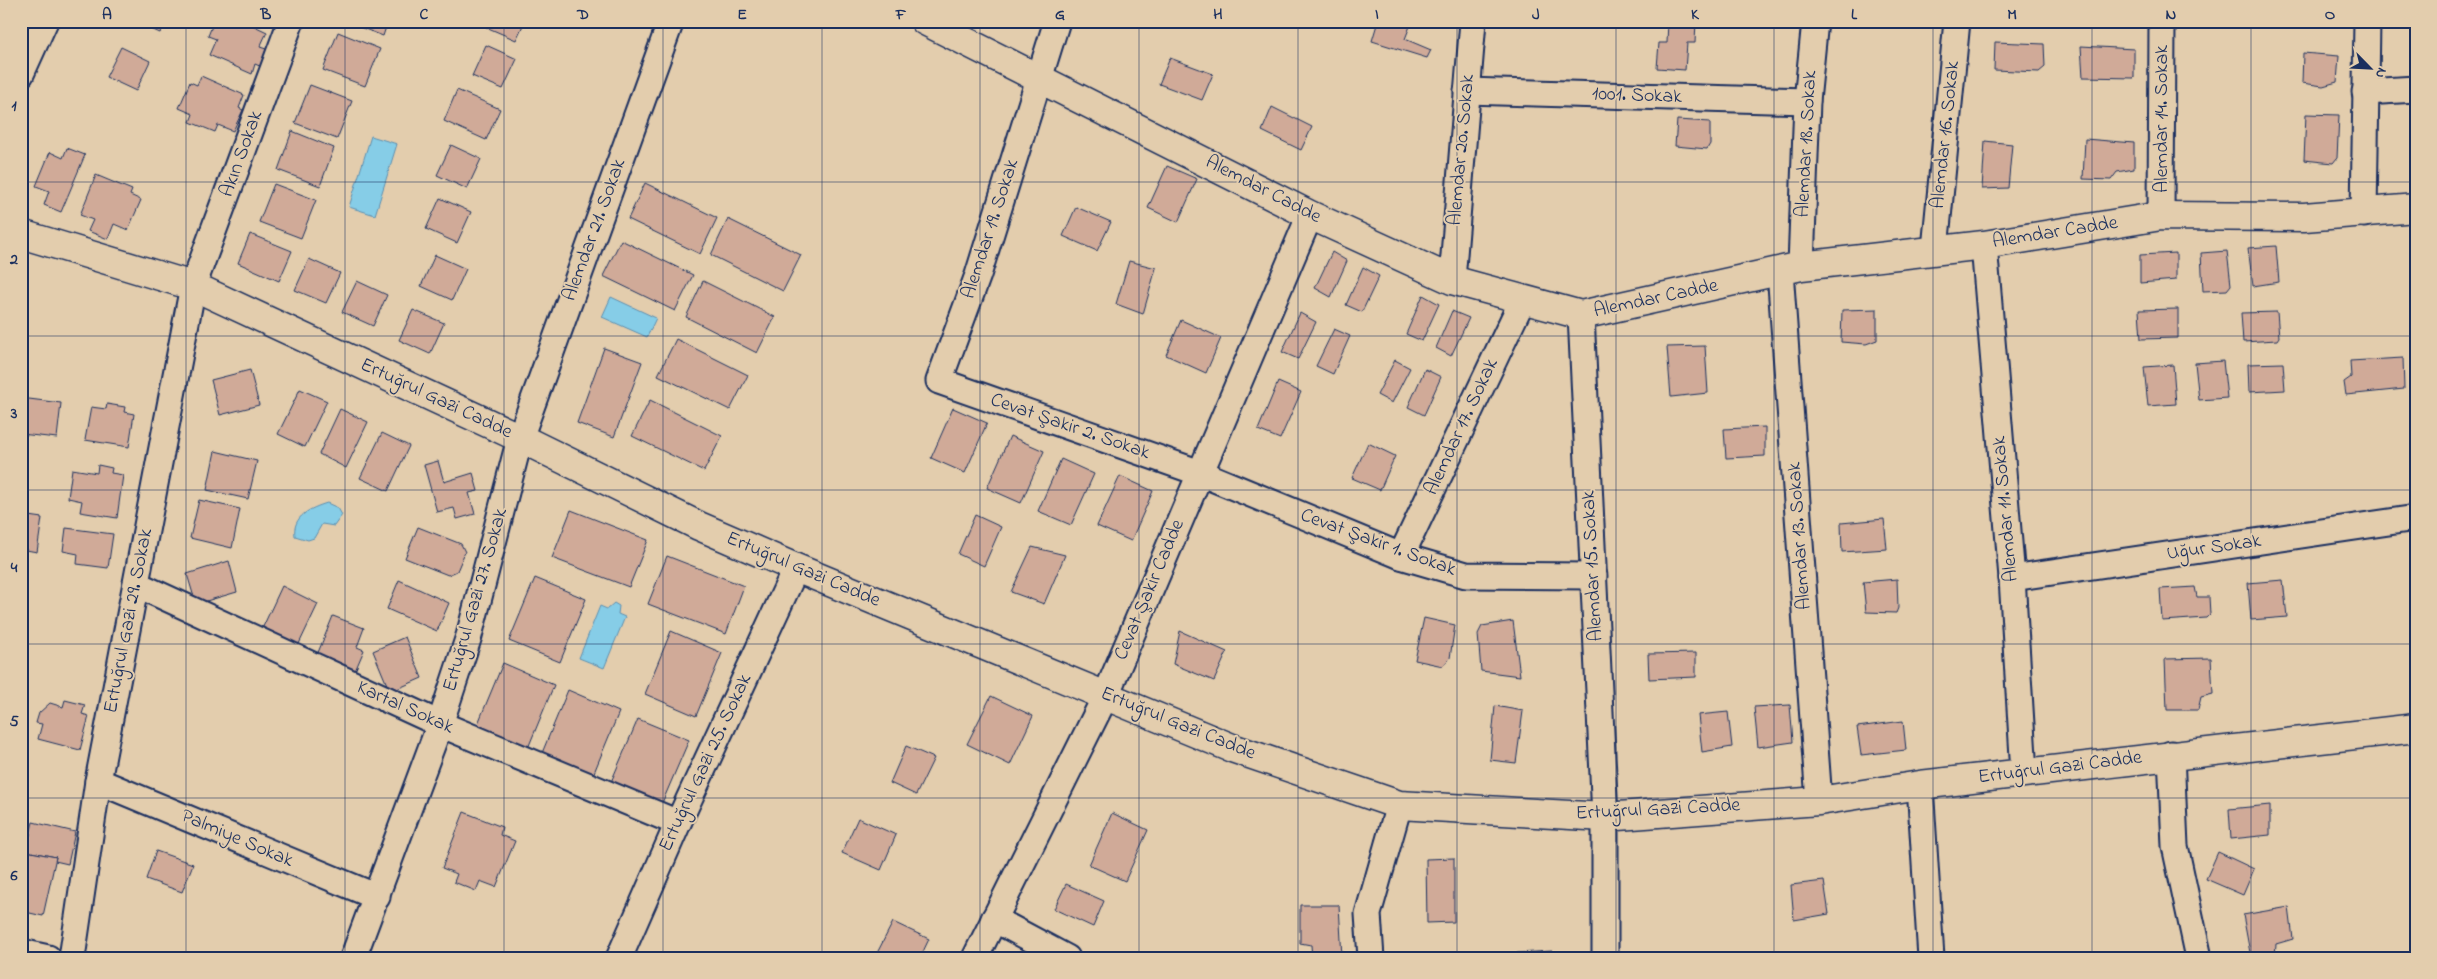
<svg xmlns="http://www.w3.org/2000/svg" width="2437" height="979" viewBox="0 0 2437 979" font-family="'Indie Flower',sans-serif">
<rect width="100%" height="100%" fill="#e3cdad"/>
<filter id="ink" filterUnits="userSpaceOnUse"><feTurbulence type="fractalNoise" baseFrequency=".02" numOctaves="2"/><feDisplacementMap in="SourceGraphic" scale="10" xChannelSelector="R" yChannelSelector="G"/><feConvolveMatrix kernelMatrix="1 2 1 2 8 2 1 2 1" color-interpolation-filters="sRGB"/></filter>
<g filter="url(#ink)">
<g fill="#86cde7" stroke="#5b8eb0">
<polygon points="371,136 397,144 375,215 349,207"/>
<polygon points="611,297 656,318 647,337 602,317"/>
<path d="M 327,503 L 338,508 L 342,515 L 334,526 L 322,524 L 314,538 L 308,540 L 295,536 C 292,516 311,508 327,503 Z"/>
<polygon points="614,603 619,606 618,614 625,617 604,668 579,658 600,606 607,609"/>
</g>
<g fill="#d0aa98" stroke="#1b2f5e">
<polygon points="141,21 165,21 160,33 140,24"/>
<polygon points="214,21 244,21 267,32 260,47 269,50 262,67 255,64 252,74 209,55 216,39 208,36"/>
<polygon points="344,21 388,21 383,36"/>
<polygon points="488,21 525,21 516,40 486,27"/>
<polygon points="1378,21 1412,21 1405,39 1431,50 1427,58 1372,41"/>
<polygon points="1668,21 1696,21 1695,43 1687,43 1685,70 1657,68 1659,43 1667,43"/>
<polygon points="338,32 380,49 365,86 323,70"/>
<polygon points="1995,42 2044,44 2045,67 2039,72 1994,70"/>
<polygon points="486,45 517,59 503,89 472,76"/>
<polygon points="2081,46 2134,49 2134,78 2083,77"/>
<polygon points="121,47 150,61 136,91 106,77"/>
<polygon points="2303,53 2339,56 2337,82 2323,86 2302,83"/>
<polygon points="1170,58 1213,74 1202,100 1159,84"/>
<polygon points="201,76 244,95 239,108 243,110 233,131 218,125 215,132 190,122 193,114 179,108 190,82 197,85"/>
<polygon points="310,85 352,101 337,139 295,123"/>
<polygon points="457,90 500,109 486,140 444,121"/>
<polygon points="1272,107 1312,127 1301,150 1262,131"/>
<polygon points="2306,114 2339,115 2337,158 2333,163 2304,160"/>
<polygon points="1677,120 1710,122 1710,144 1707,149 1675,146"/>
<polygon points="292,131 334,148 320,186 278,170"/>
<polygon points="2085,139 2134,143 2134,169 2117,172 2111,180 2083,179"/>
<polygon points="1985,141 2012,144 2008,188 1982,189"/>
<polygon points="451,145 481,159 467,189 437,175"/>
<polygon points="67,148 85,155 61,212 44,205 49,191 36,186 50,152 63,158"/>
<polygon points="1167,166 1197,179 1178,222 1148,208"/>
<polygon points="96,175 132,190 130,195 141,200 128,230 114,224 108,239 88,231 93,220 80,215"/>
<polygon points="645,183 717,218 700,254 628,219"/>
<polygon points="274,184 316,200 301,238 259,222"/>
<polygon points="440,198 471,212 457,243 426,229"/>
<polygon points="1076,207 1111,222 1097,251 1063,236"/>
<polygon points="728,219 801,255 783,291 711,255"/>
<polygon points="250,234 292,251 279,281 238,263"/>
<polygon points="621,240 693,275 675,311 603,276"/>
<polygon points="2276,246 2279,282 2253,286 2248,248"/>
<polygon points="2227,251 2231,285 2227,290 2203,291 2201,253"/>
<polygon points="1332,252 1347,261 1331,297 1315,288"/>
<polygon points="2176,253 2176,280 2140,283 2140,255"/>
<polygon points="435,255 466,269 452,300 421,286"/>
<polygon points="309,259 340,273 326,303 295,290"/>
<polygon points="1129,261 1156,268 1143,314 1116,304"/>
<polygon points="1363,267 1379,276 1362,312 1346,305"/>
<polygon points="357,281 387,295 373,326 342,312"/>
<polygon points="703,281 775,317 757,353 686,317"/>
<polygon points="1423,295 1439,304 1422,341 1406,334"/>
<polygon points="1877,309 1877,340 1866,344 1841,342 1842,310"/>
<polygon points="2178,309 2178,338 2141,339 2139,310"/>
<polygon points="413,310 444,323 430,354 399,340"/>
<polygon points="1452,311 1469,318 1451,356 1436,348"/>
<polygon points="2277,312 2279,337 2277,340 2243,342 2241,313"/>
<polygon points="1300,313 1316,322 1298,359 1282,352"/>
<polygon points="1181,320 1221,338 1206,373 1166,355"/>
<polygon points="1334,329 1350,336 1333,374 1316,366"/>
<polygon points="676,339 748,375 730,410 658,375"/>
<polygon points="1705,346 1708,393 1671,397 1667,347"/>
<polygon points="604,348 642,362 614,437 577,423"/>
<polygon points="2403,358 2404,389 2346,395 2344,382 2351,377 2350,361"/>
<polygon points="1395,360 1410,368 1392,403 1377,395"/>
<polygon points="2223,361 2227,398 2199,400 2195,363"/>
<polygon points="2283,363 2285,390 2249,392 2248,364"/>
<polygon points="2173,365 2176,404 2148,406 2144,367"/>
<polygon points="1425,369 1441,377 1424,415 1408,407"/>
<polygon points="250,370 259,405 220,415 211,380"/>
<polygon points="1278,382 1301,392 1280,439 1258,430"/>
<polygon points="300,389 327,401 305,447 278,434"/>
<polygon points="21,398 61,403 57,438 21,434"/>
<polygon points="650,400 722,436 704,471 632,436"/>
<polygon points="107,404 125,407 124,412 134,414 129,447 85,440 91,407 106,409"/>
<polygon points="953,408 987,423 965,473 931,458"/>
<polygon points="340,409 368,422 346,468 319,454"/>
<polygon points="1765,427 1765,456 1726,458 1724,429"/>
<polygon points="382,433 409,446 388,491 360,478"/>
<polygon points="1010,436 1044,451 1021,503 987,488"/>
<polygon points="1368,443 1395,456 1380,490 1352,478"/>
<polygon points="215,451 257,461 248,499 207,490"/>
<polygon points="1061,459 1094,474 1071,525 1038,511"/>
<polygon points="438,461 444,482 473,473 478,491 469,493 475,514 457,519 454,508 437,512 424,465"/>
<polygon points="98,465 112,468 111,473 123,475 117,518 80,512 82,501 68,498 72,469 97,473"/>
<polygon points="1120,476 1153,491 1131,541 1097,526"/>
<polygon points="199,500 240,509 232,548 190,538"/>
<polygon points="571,510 648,540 629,587 552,558"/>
<polygon points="21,515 42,518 37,552 21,549"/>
<polygon points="975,515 1001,527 984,566 958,554"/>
<polygon points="1884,519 1887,549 1842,552 1841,523"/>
<polygon points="418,527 461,544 465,552 457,571 448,575 405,558"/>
<polygon points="66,528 113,534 108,568 77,564 78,554 63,551"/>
<polygon points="1032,547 1065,555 1044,604 1011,592"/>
<polygon points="667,556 744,586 726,634 648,604"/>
<polygon points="229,561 237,592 196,604 187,574"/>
<polygon points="535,578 586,599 560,662 509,641"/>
<polygon points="1897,579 1898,608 1896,613 1866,612 1863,582"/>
<polygon points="399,580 449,603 437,631 387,609"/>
<polygon points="2283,580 2287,617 2251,620 2248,583"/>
<polygon points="282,586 318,604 298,646 262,629"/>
<polygon points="2195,587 2197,597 2209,597 2210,614 2206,618 2162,621 2160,589"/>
<polygon points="333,616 364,628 357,647 364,650 355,671 317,655"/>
<polygon points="1424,618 1455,625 1450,658 1443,666 1415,660"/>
<polygon points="1513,621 1520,676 1481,671 1478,634 1482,626"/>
<polygon points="671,631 722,653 696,716 645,694"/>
<polygon points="1180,631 1227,652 1214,681 1173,664"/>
<polygon points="405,637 422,678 390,692 373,651"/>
<polygon points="1696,653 1696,677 1649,679 1648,654"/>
<polygon points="2211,658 2213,694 2201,697 2198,710 2167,710 2165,659"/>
<polygon points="503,663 554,685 528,748 477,726"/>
<polygon points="568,690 619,712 593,775 542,753"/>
<polygon points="991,696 1033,716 1010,765 967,744"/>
<polygon points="65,700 85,705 82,714 89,716 80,750 38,739 42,724 36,723 39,713 50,703 63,707"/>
<polygon points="1790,705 1793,742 1758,747 1754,707"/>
<polygon points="1495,706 1523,711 1516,763 1490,760"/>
<polygon points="1728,712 1732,747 1702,752 1698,715"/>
<polygon points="638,719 689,740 662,803 611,782"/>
<polygon points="1903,721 1906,750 1861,755 1857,727"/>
<polygon points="906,746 934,758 916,795 890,783"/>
<polygon points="2270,805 2270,835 2231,839 2229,809"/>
<polygon points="464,812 502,827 500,835 515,841 496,887 480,881 476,891 454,882 457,874 442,868"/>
<polygon points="1112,813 1148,830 1125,881 1089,865"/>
<polygon points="858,818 896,835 881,870 842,853"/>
<polygon points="33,822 75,832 68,864 55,861 56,857 26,851"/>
<polygon points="21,850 56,857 43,916 21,911"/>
<polygon points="156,851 193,864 182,892 146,879"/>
<polygon points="2218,852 2254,869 2243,895 2206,879"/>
<polygon points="1454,858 1454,922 1427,923 1426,859"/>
<polygon points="1824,881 1829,914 1794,920 1791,885"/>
<polygon points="1066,884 1104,901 1093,927 1054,909"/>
<polygon points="1300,905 1339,905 1342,958 1312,958 1311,945 1300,943"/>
<polygon points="2289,907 2293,939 2276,944 2275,955 2251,958 2243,915"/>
<polygon points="893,922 929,939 920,958 875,957"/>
<polygon points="2413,949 2416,951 2416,958 2408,958"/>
<polygon points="1552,951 1552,958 1518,958 1517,953"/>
<polygon points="1833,955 1834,958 1796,956"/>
</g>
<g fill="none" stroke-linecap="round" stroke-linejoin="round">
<defs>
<g id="street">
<polyline points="1057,21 978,275 939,381 1200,473 1401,556 1466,575 1594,576"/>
<polyline points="21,74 45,21"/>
<polyline points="1467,91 1807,101"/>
<polyline points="2365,92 2416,89"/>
<polyline points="2364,214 2367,21"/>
<polyline points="2161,216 2162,21"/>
<polyline points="1984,245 2012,578 2024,773"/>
<polyline points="1935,249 1957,21"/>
<polyline points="1801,266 1807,101 1815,21"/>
<polyline points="1780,271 1819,801"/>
<polyline points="1452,280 1473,21"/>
<polyline points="1581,315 1605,817 1605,958"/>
<polyline points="1401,556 1523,299"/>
<polyline points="2012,578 2416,518"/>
<polyline points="136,584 440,724 678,823"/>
<polyline points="2171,754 2175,846 2199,958"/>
<polyline points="98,781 377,897"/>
<polyline points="1920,785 1931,958"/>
<polyline points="994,919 1067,958"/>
<polyline points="21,952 48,958"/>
<polyline points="72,958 98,781 193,286 291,21"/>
<polyline points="353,958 440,724 469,636 520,438 671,21"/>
<polyline points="619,958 678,823 796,568"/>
<polyline points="975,958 1106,695 1310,215"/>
<polyline points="1371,958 1368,914 1399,805"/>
</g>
<g id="secondary">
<polyline points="925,21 1310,215 1452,280 1581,315 1801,266 1984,245 2161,216 2304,217 2416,208"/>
<polyline points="21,234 193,286 520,438 699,526 796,568 1232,748 1399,805 1605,817 1819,801 1920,785 2416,728"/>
</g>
</defs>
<use href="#street" stroke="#1b2f5e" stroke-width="29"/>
<use href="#secondary" stroke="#1b2f5e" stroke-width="31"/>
<use href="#street" stroke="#e3cdad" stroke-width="25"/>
<use href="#secondary" stroke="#e3cdad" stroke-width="28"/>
</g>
</g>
<path fill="none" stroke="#1b2f5e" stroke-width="1" stroke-opacity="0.55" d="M 186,21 L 186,958M 345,21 L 345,958M 504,21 L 504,958M 663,21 L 663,958M 822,21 L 822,958M 980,21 L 980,958M 1139,21 L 1139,958M 1298,21 L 1298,958M 1457,21 L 1457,958M 1616,21 L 1616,958M 1774,21 L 1774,958M 1933,21 L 1933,958M 2092,21 L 2092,958M 2251,21 L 2251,958M 21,182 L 2416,182M 21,336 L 2416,336M 21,490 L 2416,490M 21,644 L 2416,644M 21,798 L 2416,798"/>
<g text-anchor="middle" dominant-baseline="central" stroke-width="4" stroke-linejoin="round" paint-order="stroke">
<g font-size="20" fill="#1b2f5e" stroke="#e3cdad">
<text transform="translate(1637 96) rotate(2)">1001. Sokak</text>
<text transform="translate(2162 119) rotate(-90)">Alemdar 14. Sokak</text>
<text transform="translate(1946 135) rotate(-84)">Alemdar 16. Sokak</text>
<text transform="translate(1807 144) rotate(-87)">Alemdar 18. Sokak</text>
<text transform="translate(1462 150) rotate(-85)">Alemdar 20. Sokak</text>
<text transform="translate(242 154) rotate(-70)">Akın Sokak</text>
<text transform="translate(1263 190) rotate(27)">Alemdar Cadde</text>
<text transform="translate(991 229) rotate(-72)">Alemdar 19. Sokak</text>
<text transform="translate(595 230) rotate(-70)">Alemdar 21. Sokak</text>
<text transform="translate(2055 233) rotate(-9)">Alemdar Cadde</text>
<text transform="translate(1656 299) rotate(-12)">Alemdar Cadde</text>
<text transform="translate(436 399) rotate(25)">Ertuğrul Gazi Cadde</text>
<text transform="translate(1070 427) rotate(19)">Cevat Şakir 2. Sokak</text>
<text transform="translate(1462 427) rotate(-65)">Alemdar 17. Sokak</text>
<text transform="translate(2006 509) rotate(-95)">Alemdar 11. Sokak</text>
<text transform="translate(1800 536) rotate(-94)">Alemdar 13. Sokak</text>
<text transform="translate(1378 543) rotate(20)">Cevat Şakir 1. Sokak</text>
<text transform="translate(2214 548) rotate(-8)">Uğur Sokak</text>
<text transform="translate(1593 566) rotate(-93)">Alemdar 15. Sokak</text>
<text transform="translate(803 570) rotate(23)">Ertuğrul Gazi Cadde</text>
<text transform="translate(1150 590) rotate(-67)">Cevat Şakir Cadde</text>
<text transform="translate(476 600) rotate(-74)">Ertuğrul Gazi 27. Sokak</text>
<text transform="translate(129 621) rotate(-79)">Ertuğrul Gazi 29. Sokak</text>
<text transform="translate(405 708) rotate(24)">Kartal Sokak</text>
<text transform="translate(1178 724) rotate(22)">Ertuğrul Gazi Cadde</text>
<text transform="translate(706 763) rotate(-65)">Ertuğrul Gazi 25. Sokak</text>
<text transform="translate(2060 768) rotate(-7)">Ertuğrul Gazi Cadde</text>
<text transform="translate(1658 810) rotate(-3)">Ertuğrul Gazi Cadde</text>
<text transform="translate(237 839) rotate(23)">Palmiye Sokak</text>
</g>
</g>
<rect width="2437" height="979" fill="none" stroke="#e3cdad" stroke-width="55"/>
<g transform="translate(2370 68) rotate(114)" stroke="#e3cdad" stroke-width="4" paint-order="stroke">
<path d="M0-4L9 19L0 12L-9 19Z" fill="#1b2f5e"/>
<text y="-8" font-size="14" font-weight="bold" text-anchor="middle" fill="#1b2f5e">N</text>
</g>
<rect x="28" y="28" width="2382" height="924" fill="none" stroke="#1b2f5e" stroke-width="2"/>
<g font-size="16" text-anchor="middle" font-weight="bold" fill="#1b2f5e">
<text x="107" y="19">A</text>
<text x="266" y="19">B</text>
<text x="424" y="19">C</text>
<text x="583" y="19">D</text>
<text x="742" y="19">E</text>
<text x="901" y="19">F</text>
<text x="1060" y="19">G</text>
<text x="1218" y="19">H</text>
<text x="1377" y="19">I</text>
<text x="1536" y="19">J</text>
<text x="1695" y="19">K</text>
<text x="1854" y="19">L</text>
<text x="2012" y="19">M</text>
<text x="2171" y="19">N</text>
<text x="2330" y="19">O</text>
<text x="14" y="110">1</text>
<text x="14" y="264">2</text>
<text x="14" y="418">3</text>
<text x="14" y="572">4</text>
<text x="14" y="726">5</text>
<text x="14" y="880">6</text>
</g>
</svg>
